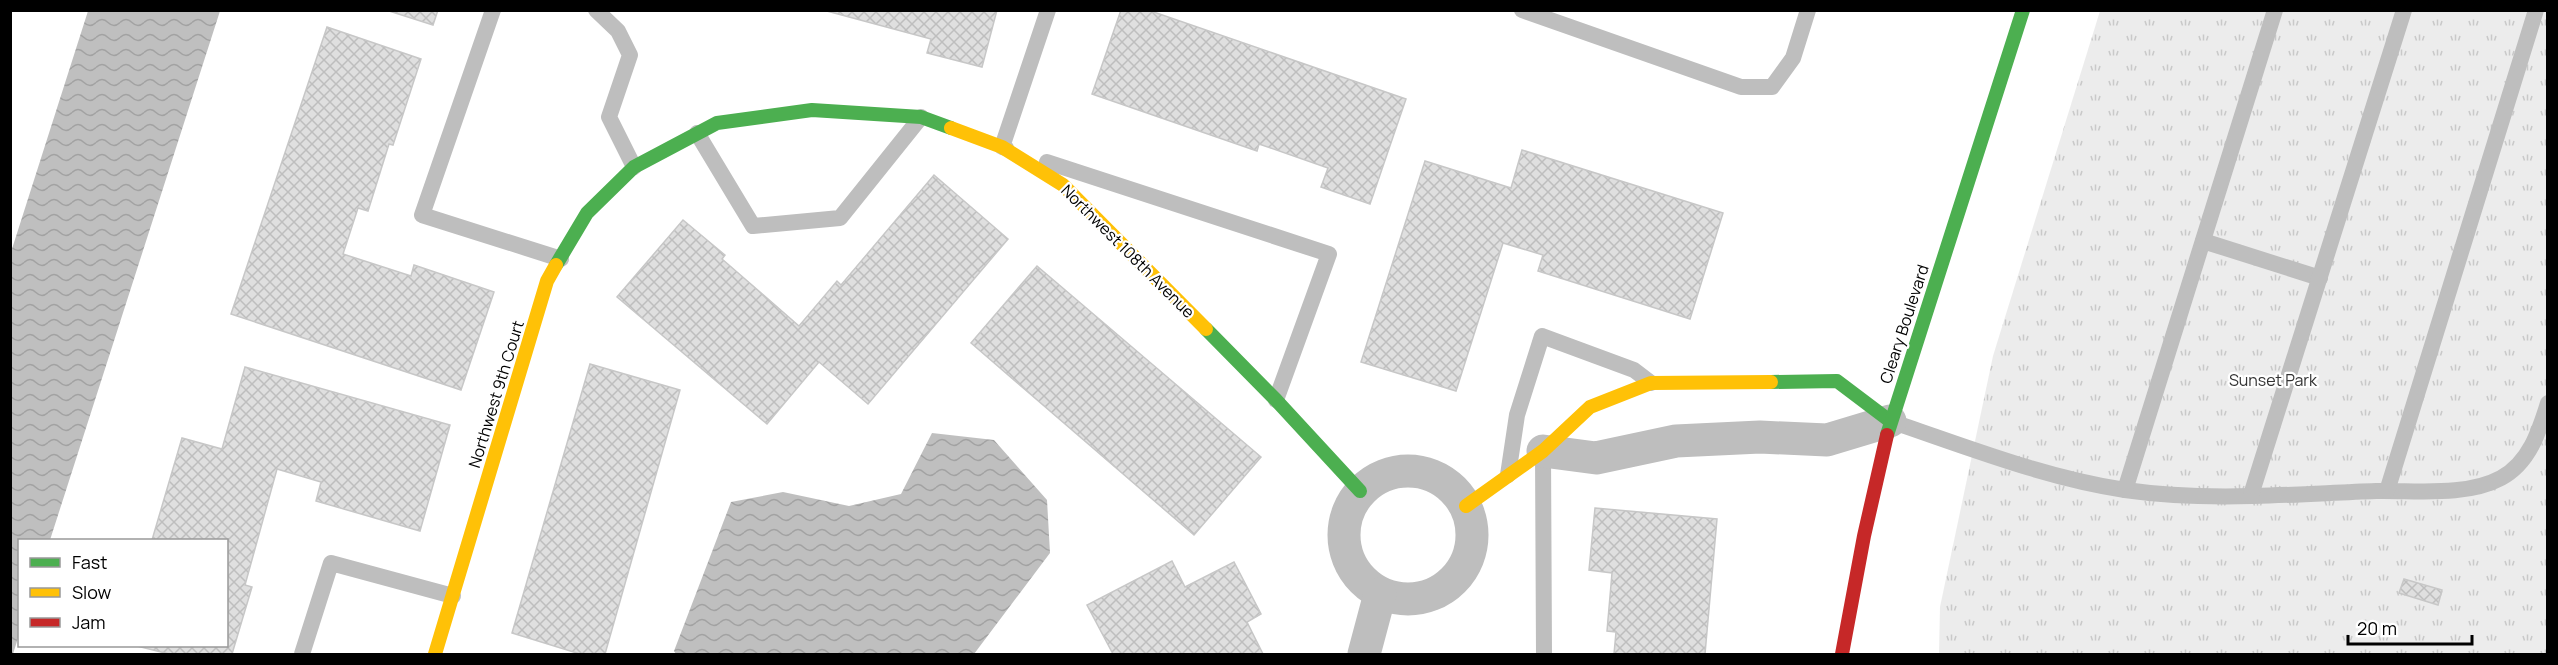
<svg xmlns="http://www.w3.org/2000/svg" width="2558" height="665" viewBox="0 0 2558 665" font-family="Manrope,sans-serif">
<defs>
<pattern id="park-tufts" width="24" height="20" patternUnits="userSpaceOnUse" patternTransform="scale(1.5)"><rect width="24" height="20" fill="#ececec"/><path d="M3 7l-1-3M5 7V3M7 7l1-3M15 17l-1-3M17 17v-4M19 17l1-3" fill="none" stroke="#c9c9c9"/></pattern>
<pattern id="water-waves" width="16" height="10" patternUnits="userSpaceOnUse" patternTransform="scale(1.5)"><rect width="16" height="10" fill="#bfbfbf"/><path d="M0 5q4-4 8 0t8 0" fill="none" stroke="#a2a2a2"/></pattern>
<pattern id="building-cross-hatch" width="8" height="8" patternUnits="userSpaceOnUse" patternTransform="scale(1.5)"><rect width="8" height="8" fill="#dfdfdf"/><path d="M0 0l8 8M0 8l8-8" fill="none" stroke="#bebebe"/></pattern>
</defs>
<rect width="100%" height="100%" fill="#fff"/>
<polygon fill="url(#park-tufts)" points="2100,11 2547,11 2547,654 1939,654 1940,607 1993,356"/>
<g fill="url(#water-waves)">
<polygon points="88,11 220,11 50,540 20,540 19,635 13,654 11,654 11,252"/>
<polygon points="932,433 994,440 1047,500 1050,553 974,654 676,654 674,651 731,502 783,492 849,506 901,494"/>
</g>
<g fill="url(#building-cross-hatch)" stroke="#c7c7c7" stroke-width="1.5">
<polygon points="386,10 438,10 433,25"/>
<polygon points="823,10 997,10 982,67 927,53 931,39"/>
<polygon points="1121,10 1148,10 1406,99 1370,204 1321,187 1328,168 1259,144 1257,151 1092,94"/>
<polygon points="327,27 421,59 393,145 389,144 368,211 358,208 343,254 411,276 414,265 494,292 461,390 231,314"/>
<polygon points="1522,150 1723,213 1690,319 1538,271 1543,255 1503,243 1456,391 1361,362 1425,161 1511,188"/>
<polygon points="934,175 1008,239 868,404 819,362 767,424 617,297 683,220 725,255 722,259 799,326 837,281 841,285"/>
<polygon points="1037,266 1261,457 1194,535 971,343"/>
<polygon points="590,364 680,390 605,654 580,654 512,633"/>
<polygon points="245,367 450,425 420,531 316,501 321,482 277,469 245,585 252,587 232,654 169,654 137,646 226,646 226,540 152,540 182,438 222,449"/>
<polygon points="1595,508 1717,519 1705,654 1614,654 1616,632 1607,631 1612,573 1589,570"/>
<polygon points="1172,561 1185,587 1234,562 1261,614 1247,622 1263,654 1113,654 1087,605"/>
<polygon points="2404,579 2442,590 2438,605 2399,593"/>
</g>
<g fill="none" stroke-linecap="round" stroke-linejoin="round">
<g stroke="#bebebe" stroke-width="16">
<polyline points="493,10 422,215 561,259"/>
<polyline points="596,10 618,31 630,55 609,117 634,167"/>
<polyline points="1522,10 1741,87 1772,87 1793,58 1808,10"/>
<polyline points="697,133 753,226 840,218 921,117"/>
<polyline points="1006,148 1002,147 1048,10"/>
<polyline points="1047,162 1329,254 1276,400"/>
<polyline points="2203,241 2320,278"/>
<path d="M 1890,421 C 1967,447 2045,478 2125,490 C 2208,502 2293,494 2376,491 C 2414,490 2466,497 2501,478 C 2529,463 2539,432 2548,403"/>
<polyline points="1543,451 1544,654"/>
<polyline points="1508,475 1517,415 1542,336 1634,370 1651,383"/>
<polyline points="2125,490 2275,10"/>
<polyline points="2387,491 2536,10"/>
<polyline points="2251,495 2404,10"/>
<polyline points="302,654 331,563 453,596"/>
</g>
<g stroke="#bebebe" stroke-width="33">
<polyline points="1543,451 1596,458 1676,441 1760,437 1827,440 1890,421"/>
<circle cx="1408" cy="535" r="64"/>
<polyline points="1364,654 1380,594"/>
</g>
<g stroke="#4caf50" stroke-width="14">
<polyline points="556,265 587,213 634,167 717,123 812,110 921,117 951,128"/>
<polyline points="1206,329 1276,400 1360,491"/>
<polyline points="1771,382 1837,381 1890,421"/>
<polyline points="1887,435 2023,10"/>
</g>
<g stroke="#ffc107" stroke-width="14">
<polyline points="951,128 1002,147 1063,185 1206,329"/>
<polyline points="1466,506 1543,451 1590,407 1651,383 1771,382"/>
<polyline points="435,654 547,281 556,265"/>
</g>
<polyline stroke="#c62828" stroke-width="14" points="1842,654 1864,536 1887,435"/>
</g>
<g text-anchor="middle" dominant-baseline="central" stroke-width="4.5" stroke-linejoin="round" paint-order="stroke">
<g font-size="16" fill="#000" stroke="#fff">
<text transform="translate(1128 251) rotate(45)">Northwest 108th Avenue</text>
<text transform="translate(1904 324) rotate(-72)">Cleary Boulevard</text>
<text transform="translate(496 394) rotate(-73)">Northwest 9th Court</text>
</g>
<g font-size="16" fill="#333" stroke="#fff">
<text x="2273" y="380">Sunset Park</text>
</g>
</g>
<rect width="2558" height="665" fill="none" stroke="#000000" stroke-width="24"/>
<rect x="18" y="539" width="210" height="108" fill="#ffffff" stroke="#999999" stroke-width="1.5"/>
<rect x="30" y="558" width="30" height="9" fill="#4caf50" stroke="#999999" stroke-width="1.5"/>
<text x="72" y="569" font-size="18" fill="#000000">Fast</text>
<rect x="30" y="588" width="30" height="9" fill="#ffc107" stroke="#999999" stroke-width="1.5"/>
<text x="72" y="599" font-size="18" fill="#000000">Slow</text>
<rect x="30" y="618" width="30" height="9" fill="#c62828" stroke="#999999" stroke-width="1.5"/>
<text x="72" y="629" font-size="18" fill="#000000">Jam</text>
<path d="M2348 635v9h124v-9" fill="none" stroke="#000000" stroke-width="3"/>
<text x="2357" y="635" font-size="18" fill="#000000" stroke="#ffffff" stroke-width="4.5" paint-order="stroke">20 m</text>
</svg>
